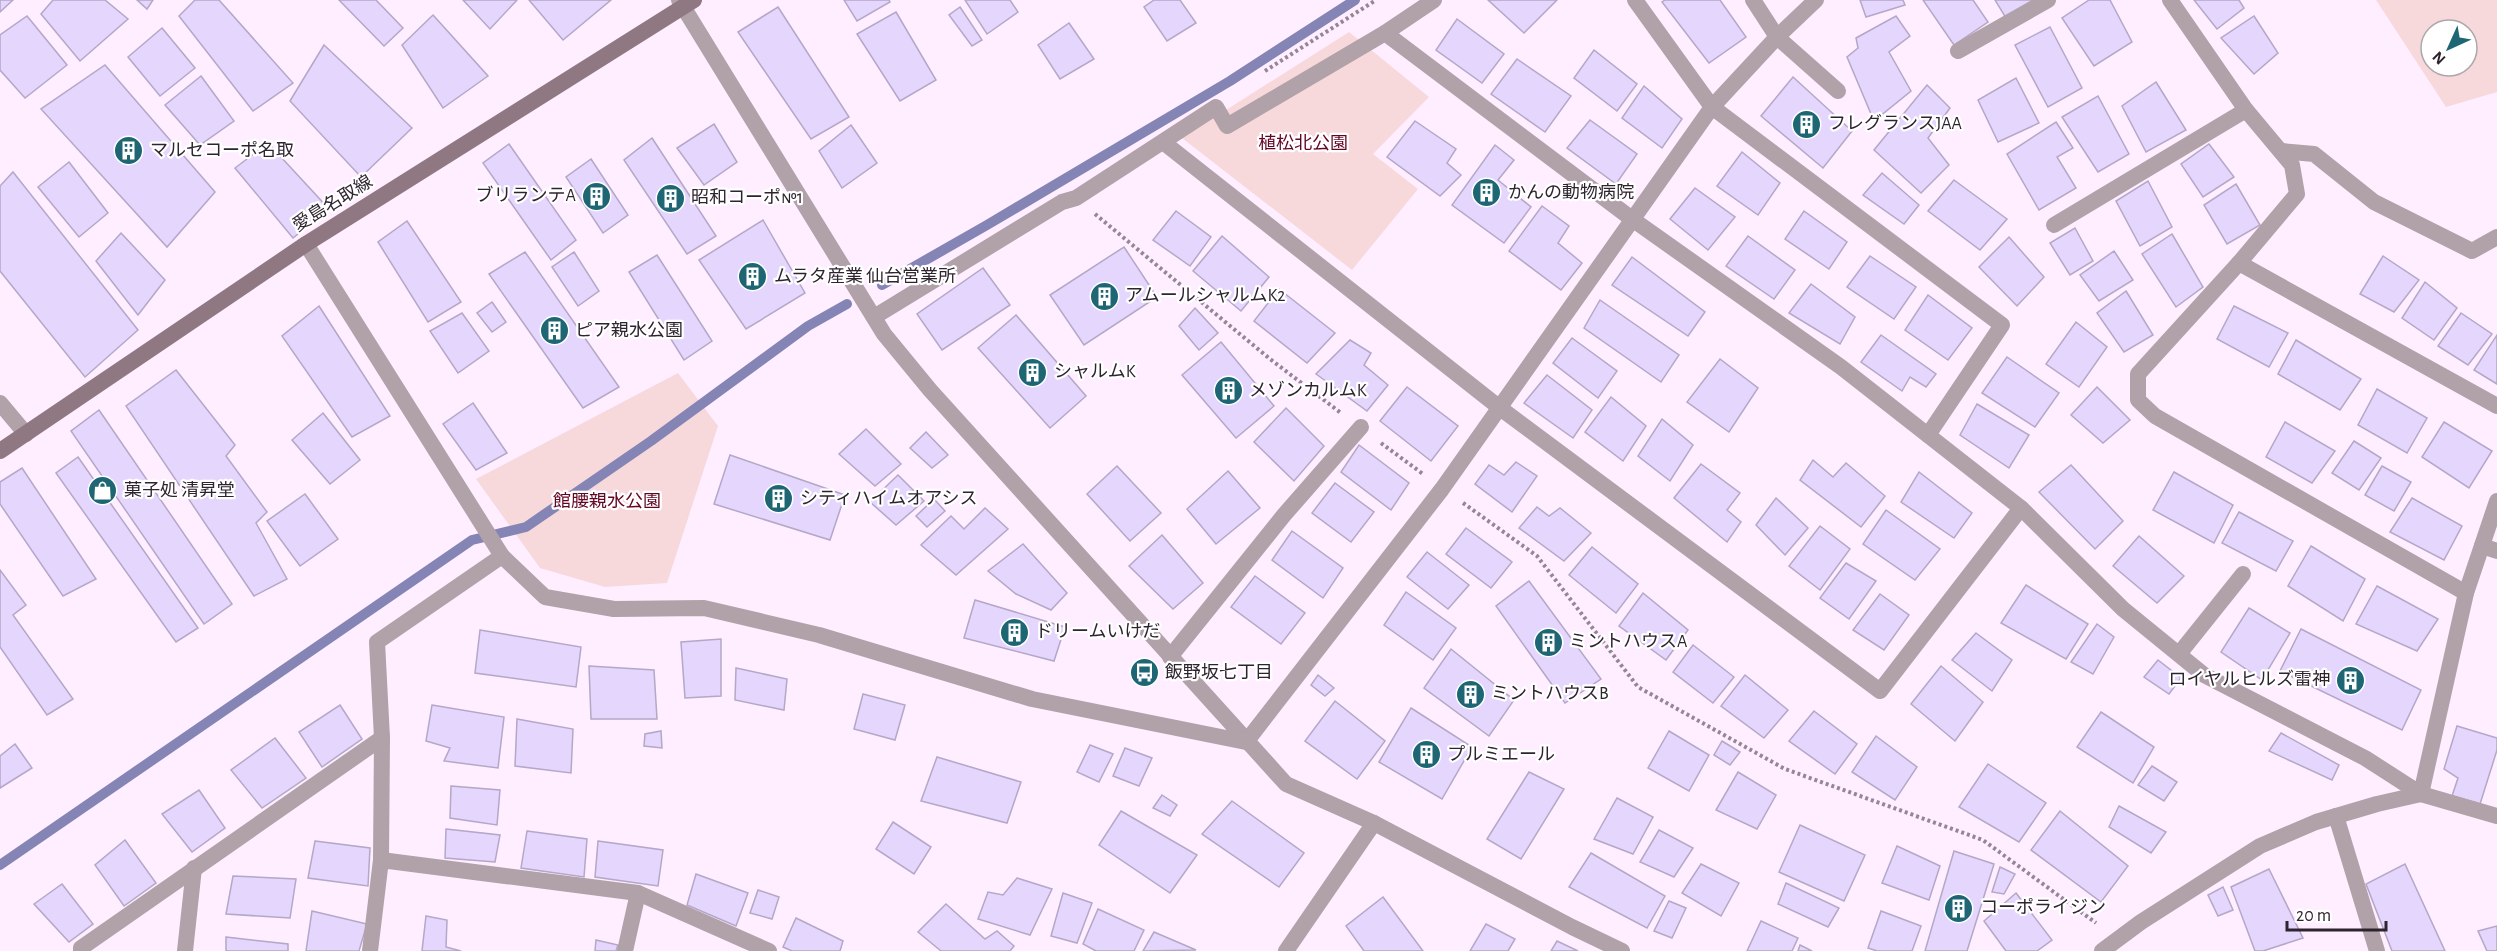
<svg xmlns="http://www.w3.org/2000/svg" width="2497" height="951" viewBox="0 0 2497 951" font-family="'Alegreya Sans','Noto Sans JP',sans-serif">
<rect width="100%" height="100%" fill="#fef"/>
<g fill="#f7d9dc" fill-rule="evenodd">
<path d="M 2376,0 L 2497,0 L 2497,92 L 2446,107 ZM 2431,30 L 2467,30 L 2467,66 L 2431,66 Z"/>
<polygon points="1349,32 1429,97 1373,154 1418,189 1352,270 1182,138"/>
<polygon points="678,373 718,426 667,583 605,587 540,568 476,479"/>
</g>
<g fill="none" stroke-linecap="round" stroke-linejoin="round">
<g stroke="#8485b5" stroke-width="10">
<polyline points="882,285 987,225 1230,81 1355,0"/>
<polyline points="0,865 472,540 526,527 651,441 808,326 847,304"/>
</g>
</g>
<g fill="#e5d6fd" stroke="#b4a7c7" stroke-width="1.5">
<polygon points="0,0 13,0 0,12"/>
<polygon points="53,0 105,0 128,19 80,61 41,14"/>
<polygon points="137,0 153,0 147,9"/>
<polygon points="195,0 219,0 293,83 253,111 179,16"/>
<polygon points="339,0 376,0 403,28 384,46"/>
<polygon points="463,0 517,0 490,29"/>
<polygon points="529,0 611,0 563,40"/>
<polygon points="844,0 889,0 890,2 857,21"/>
<polygon points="965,0 1010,0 1018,12 987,34"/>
<polygon points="1154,0 1180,0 1196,23 1167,41 1144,7"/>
<polygon points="1488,0 1557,0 1524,33"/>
<polygon points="1665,0 1720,0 1746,37 1709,63 1662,2"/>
<polygon points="1860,0 1903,0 1905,5 1866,17"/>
<polygon points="1923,0 1973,0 1988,22 1954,45"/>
<polygon points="1995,0 2035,0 2006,18"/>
<polygon points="2089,0 2110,0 2132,42 2094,66 2062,18"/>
<polygon points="2194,0 2239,0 2244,8 2217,29"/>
<polygon points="778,7 849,117 811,139 738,32"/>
<polygon points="960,7 982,40 972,46 949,15"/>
<polygon points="896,12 936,80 900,101 857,34"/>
<polygon points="433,15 488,76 443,108 402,45"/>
<polygon points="27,16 67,65 25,98 0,70 0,35"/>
<polygon points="1896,16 1910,36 1889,52 1911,91 1874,121 1847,57 1858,48 1856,38"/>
<polygon points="2254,16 2278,53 2254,74 2221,38"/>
<polygon points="1457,19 1504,54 1482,83 1436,50"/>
<polygon points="1069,23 1094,59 1060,79 1038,45"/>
<polygon points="2050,27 2082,88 2048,107 2015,45"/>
<polygon points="162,28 195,68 160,96 128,57"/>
<polygon points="324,45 412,128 361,177 290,101"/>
<polygon points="1594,50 1637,84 1617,111 1574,78"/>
<polygon points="1517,59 1571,96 1545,132 1491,94"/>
<polygon points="105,65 215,192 167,247 41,109"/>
<polygon points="201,76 234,121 200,145 165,105"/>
<polygon points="1793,77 1852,131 1823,168 1761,116"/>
<polygon points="2016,78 2039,123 1998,142 1978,100"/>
<polygon points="2156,82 2186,130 2146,152 2122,106"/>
<polygon points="1927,85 1950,108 1928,138 1949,165 1921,193 1874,150"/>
<polygon points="1644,86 1682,119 1662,148 1622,118"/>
<polygon points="2098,96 2129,154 2098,172 2062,117"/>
<polygon points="1590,120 1637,154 1616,184 1567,148"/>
<polygon points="1415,121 1456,149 1447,163 1461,175 1440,196 1387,157"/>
<polygon points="2056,122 2073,148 2057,157 2076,188 2039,210 2007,154"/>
<polygon points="714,124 737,162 704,185 677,148"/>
<polygon points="851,125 877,163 842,188 819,151"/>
<polygon points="652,138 716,236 687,254 624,160"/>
<polygon points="268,143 329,209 293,238 235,168"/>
<polygon points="509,144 576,240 551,260 483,163"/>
<polygon points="2209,144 2234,177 2203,197 2181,164"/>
<polygon points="1495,145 1514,160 1498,180 1531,207 1504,243 1452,205"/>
<polygon points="1742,152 1780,183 1758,215 1717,186"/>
<polygon points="591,159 628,215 603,233 566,177"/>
<polygon points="69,162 108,213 79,237 38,187"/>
<polygon points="13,172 138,330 85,377 0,271 0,186"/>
<polygon points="1882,173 1919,205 1904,224 1863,195"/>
<polygon points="1954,180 2007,219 1980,250 1928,211"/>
<polygon points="2148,181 2172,227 2140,246 2116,201"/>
<polygon points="2236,184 2260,225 2227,244 2204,205"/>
<polygon points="1695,188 1735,217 1708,250 1670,219"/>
<polygon points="1542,206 1569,226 1558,243 1582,263 1561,290 1509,251"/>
<polygon points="1176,211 1211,237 1190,266 1153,240"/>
<polygon points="1804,211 1847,242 1829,269 1785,239"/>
<polygon points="763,220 805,293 746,329 699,260"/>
<polygon points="407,221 461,302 428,322 378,242"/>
<polygon points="2075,228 2093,261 2070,275 2050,243"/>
<polygon points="121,233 165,280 138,315 96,261"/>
<polygon points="2172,234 2203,287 2176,307 2142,254"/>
<polygon points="1222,236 1269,277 1241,311 1193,271"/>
<polygon points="1748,236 1795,270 1774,299 1726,266"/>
<polygon points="2009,237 2044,277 2017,306 1979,267"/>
<polygon points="1124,247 1157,297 1084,345 1050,295"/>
<polygon points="2114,251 2133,280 2099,301 2080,275"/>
<polygon points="525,252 619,387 583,408 489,274"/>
<polygon points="574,252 599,291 578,306 552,267"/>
<polygon points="657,255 712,341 684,360 629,272"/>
<polygon points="1870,256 1916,287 1894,319 1847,287"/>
<polygon points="2383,256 2419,280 2394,312 2360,294"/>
<polygon points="1632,257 1705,312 1688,336 1612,285"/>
<polygon points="983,268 1010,305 942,350 917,314"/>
<polygon points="2425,282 2457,308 2434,340 2402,318"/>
<polygon points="1811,284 1855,317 1840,344 1789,313"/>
<polygon points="1279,289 1335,333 1307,363 1254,321"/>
<polygon points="2126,291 2153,335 2124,352 2097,313"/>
<polygon points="1928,295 1972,328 1948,360 1905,330"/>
<polygon points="1600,300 1679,355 1661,382 1584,328"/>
<polygon points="492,302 506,322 492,332 477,313"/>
<polygon points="319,306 390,416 352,437 282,336"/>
<polygon points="2234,306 2288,333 2269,367 2217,339"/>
<polygon points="1195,308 1218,333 1199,350 1179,326"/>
<polygon points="462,313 489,351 458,373 430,331"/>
<polygon points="2461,313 2492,334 2468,365 2438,346"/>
<polygon points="1016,315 1086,396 1050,428 978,348"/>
<polygon points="2076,322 2107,347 2079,387 2046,364"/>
<polygon points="1881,335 1936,374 1926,387 1910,377 1902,391 1861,362"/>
<polygon points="2497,335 2497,384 2474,370"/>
<polygon points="1572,338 1617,371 1598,398 1553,363"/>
<polygon points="1350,340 1371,353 1364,365 1388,385 1367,411 1316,374"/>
<polygon points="2296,340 2361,379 2340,410 2278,374"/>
<polygon points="1221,342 1274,406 1236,438 1182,375"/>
<polygon points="2007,357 2059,393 2035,427 1982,393"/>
<polygon points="1720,359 1758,388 1729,432 1687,402"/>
<polygon points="176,370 235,445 226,456 267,512 256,523 287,579 254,596 126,406"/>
<polygon points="1547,375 1592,410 1573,438 1524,403"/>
<polygon points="1407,387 1458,426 1431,461 1380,421"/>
<polygon points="2097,387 2130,420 2103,443 2071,415"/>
<polygon points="2377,389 2427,418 2407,453 2358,425"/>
<polygon points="1611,397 1646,426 1623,461 1585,432"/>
<polygon points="473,403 507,453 476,470 443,424"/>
<polygon points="1977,404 2029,435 2009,468 1960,435"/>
<polygon points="1286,408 1324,446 1294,481 1254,442"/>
<polygon points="99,410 232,604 204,624 71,431"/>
<polygon points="323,413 360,460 330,484 292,440"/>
<polygon points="1662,419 1693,445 1670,481 1638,456"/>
<polygon points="2285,422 2335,451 2312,483 2266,457"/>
<polygon points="2444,422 2492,451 2469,488 2422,457"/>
<polygon points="866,429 901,464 875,486 839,454"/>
<polygon points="926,432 948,455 932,468 910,448"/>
<polygon points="2354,441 2381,458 2359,490 2332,473"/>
<polygon points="1359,445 1409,483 1391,510 1341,472"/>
<polygon points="730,455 845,495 830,540 714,504"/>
<polygon points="78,457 198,628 176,642 56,473"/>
<polygon points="1813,460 1833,477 1846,463 1885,496 1861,527 1800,480"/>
<polygon points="1516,462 1537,476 1512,512 1475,484 1489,465 1504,475"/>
<polygon points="1701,464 1740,493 1727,510 1741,522 1727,542 1674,498"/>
<polygon points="2071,465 2123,521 2095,549 2039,492"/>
<polygon points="1117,466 1161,513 1130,541 1087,494"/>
<polygon points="2382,466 2411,482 2394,511 2365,495"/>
<polygon points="22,468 96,579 63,596 0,504 0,482"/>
<polygon points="1228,471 1260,508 1216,544 1187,509"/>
<polygon points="1919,472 1972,513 1954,538 1901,502"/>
<polygon points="2174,472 2233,505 2214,543 2153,510"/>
<polygon points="898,475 924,501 896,525 870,502"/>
<polygon points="1335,483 1374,512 1351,542 1312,513"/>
<polygon points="305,494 338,539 300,566 267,521"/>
<polygon points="1776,498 1808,528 1785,555 1756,525"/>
<polygon points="2412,498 2462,526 2444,560 2390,532"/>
<polygon points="934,499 945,511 927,527 916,516"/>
<polygon points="1537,507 1549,516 1560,508 1591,533 1564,561 1519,528"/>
<polygon points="985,508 1008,529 956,575 921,545 951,516 964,529"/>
<polygon points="1886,510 1940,549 1915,580 1863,544"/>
<polygon points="2239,512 2293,541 2276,571 2222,543"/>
<polygon points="1820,526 1850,549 1820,590 1789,566"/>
<polygon points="1466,528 1512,562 1491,588 1446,554"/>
<polygon points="1292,531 1343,568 1323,598 1272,560"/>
<polygon points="1162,535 1203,583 1173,609 1129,566"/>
<polygon points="2139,536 2184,576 2157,603 2113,566"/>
<polygon points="1023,544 1067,593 1051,610 1016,594 988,571"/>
<polygon points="2311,546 2365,579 2343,621 2288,586"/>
<polygon points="1592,547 1638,584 1616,613 1569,575"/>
<polygon points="1427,552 1469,585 1448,609 1407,577"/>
<polygon points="1846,563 1876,581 1849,619 1820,598"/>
<polygon points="0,570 26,605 13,615 73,699 47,715 0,647"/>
<polygon points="1255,576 1305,613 1281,644 1231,607"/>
<polygon points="1529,581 1601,679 1565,703 1496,606"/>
<polygon points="2026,585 2088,624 2066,659 2001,623"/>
<polygon points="2377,586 2438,619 2417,651 2356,624"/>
<polygon points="1406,592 1456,628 1433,660 1384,625"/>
<polygon points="1643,593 1688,630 1666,660 1619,626"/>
<polygon points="1880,594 1909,615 1884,650 1853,630"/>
<polygon points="975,600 1065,627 1054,661 964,638"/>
<polygon points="2249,608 2290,633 2262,680 2221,652"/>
<polygon points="2097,624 2114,637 2093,674 2071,662"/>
<polygon points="2301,629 2421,690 2402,730 2280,671"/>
<polygon points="480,630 581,647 576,687 475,673"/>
<polygon points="1976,633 2012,660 1992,691 1952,660"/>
<polygon points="721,639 721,696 685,698 681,642"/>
<polygon points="1693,645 1734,677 1713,703 1673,672"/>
<polygon points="1451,649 1514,700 1489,736 1424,688"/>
<polygon points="2158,660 2181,678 2169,694 2144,677"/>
<polygon points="589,666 654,670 657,719 591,719"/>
<polygon points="1941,666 1983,702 1955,741 1911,704"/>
<polygon points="736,668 787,679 784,710 735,700"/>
<polygon points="1318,675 1334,688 1325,696 1311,685"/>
<polygon points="1745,675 1788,710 1764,738 1721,706"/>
<polygon points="863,694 905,705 895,740 854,729"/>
<polygon points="1335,701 1385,741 1357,779 1305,741"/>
<polygon points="340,705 362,739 322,767 299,732"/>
<polygon points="432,705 504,717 498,768 444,761 450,748 426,741"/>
<polygon points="1411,708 1472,747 1442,799 1379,762"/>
<polygon points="1814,711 1857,744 1835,774 1789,741"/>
<polygon points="2101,712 2154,747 2133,783 2077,747"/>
<polygon points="517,719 573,729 571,773 515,766"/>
<polygon points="2457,726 2497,738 2497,750 2480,804 2452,796 2458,778 2444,769"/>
<polygon points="661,731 662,748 644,746 645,734"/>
<polygon points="1669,731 1709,755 1689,791 1648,768"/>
<polygon points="2281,733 2339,765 2332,780 2269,751"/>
<polygon points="1876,736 1917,767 1895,800 1852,772"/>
<polygon points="275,738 306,778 262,808 231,770"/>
<polygon points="1722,741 1740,752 1730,765 1714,755"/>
<polygon points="15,744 32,768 0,788 0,756"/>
<polygon points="1090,745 1113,754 1099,782 1077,772"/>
<polygon points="1125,748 1152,758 1139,786 1113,776"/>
<polygon points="937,757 1021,782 1007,823 921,801"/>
<polygon points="1988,764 2046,803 2019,842 1959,807"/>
<polygon points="2152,766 2177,782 2164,801 2138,785"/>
<polygon points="1529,772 1564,789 1521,859 1487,839"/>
<polygon points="1738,772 1776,795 1757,829 1716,810"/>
<polygon points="451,786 500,790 497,825 450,818"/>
<polygon points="199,790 225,828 192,852 162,814"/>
<polygon points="1162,795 1177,805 1170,816 1153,808"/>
<polygon points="1617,798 1653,817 1633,854 1594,839"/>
<polygon points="1232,801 1304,853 1279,887 1202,834"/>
<polygon points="2119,806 2166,832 2151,853 2109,827"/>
<polygon points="1121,811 1197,855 1170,893 1099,845"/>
<polygon points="2060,811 2128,866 2101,902 2031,850"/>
<polygon points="893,822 931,847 914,874 876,849"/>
<polygon points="1800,825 1865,855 1844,901 1779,872"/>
<polygon points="446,829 500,835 495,862 445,858"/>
<polygon points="1659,830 1693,848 1674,877 1640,862"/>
<polygon points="527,831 587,839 584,877 521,868"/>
<polygon points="125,840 156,883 124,906 95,865"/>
<polygon points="315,841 370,848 368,886 308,878"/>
<polygon points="598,841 663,850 658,886 595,877"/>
<polygon points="1897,846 1940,866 1929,900 1882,883"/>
<polygon points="1954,851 1994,864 1967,951 1925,951"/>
<polygon points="1591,853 1665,896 1647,928 1569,887"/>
<polygon points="1701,864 1739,883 1721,916 1682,893"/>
<polygon points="2405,864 2445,951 2392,951 2366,884"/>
<polygon points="2000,867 2015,874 2004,894 1992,892"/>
<polygon points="2269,869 2303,938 2263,951 2255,951 2231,887"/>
<polygon points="696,874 748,893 736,926 687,905"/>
<polygon points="233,876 296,879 290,918 226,914"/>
<polygon points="1017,878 1052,889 1030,935 978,919 988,892 1003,895"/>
<polygon points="1786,883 1839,908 1828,927 1778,904"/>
<polygon points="62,884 93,924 69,942 34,904"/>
<polygon points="2223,887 2233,910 2218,916 2208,895"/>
<polygon points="758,890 779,897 772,919 750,913"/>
<polygon points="1063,893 1092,903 1077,943 1051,936"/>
<polygon points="2016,893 2052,940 2037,951 2006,951 1984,921"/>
<polygon points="1383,897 1423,951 1364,951 1346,926"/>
<polygon points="1669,901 1686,908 1672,938 1654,931"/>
<polygon points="946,904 985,939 997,931 1014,946 1010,951 941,951 918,932"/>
<polygon points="1098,909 1144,930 1134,951 1096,951 1083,944"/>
<polygon points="312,911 367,924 359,951 306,951"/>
<polygon points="1881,911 1921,926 1912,951 1877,951 1868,948"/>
<polygon points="426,916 447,920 446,947 461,951 422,951"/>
<polygon points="796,918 843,941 840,951 792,951 783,947"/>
<polygon points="1761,921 1798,938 1792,951 1747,951"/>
<polygon points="1486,924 1515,939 1508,951 1470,951"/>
<polygon points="2497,926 2497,951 2487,951 2478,931"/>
<polygon points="1154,932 1196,950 1143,951"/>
<polygon points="226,937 288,944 288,951 226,951"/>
<polygon points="596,940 618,945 616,951 595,951"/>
<polygon points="1557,941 1578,951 1551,951"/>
<polygon points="1800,945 1812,951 1798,951"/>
</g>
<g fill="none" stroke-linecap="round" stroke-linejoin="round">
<g stroke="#948795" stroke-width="4" stroke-dasharray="3 3" stroke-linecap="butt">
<polyline points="1265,71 1376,0"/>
<polyline points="1095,214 1270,359 1341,413"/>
<polyline points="1381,443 1423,474"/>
<polyline points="1463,503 1537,556 1638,687 1785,769 1983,840 2096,923"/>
</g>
<g stroke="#b1a1a8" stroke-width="16">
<polyline points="1816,0 1777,37 1838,91"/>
<polyline points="1712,107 1777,37 1753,0"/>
<polyline points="2281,151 2314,154 2374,202 2472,251 2497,237"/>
<polyline points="2179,654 2243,574"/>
<polyline points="1170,657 1284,515 1361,427"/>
</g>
<g stroke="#b1a1a8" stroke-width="16">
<polyline points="679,0 884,334 930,390 1286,784 1374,823 1572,927 1622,951"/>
<polyline points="1635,0 1712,107 2002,325 1928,435"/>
<polyline points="2170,0 2246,110 2292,165 2297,194 2239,263 2138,374 2138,400 2155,416 2466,593"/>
<polyline points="1385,33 1632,219 1841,367 2021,508 2123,609 2204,675 2365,758 2421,794 2466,593 2497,501"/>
<polyline points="1958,51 2048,0"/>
<polyline points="1163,142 1500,408 1880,691 2021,508"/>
<polyline points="2054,225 2246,110"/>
<polyline points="306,244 502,556"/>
<polyline points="2239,263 2497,406"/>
<polyline points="874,317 1062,202 1076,198 1216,107 1227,126 1385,33 1434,0"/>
<polyline points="0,403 26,434"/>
<polyline points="2482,546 2497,551"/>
<polyline points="2336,816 2377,951"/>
<polyline points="381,860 382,738 377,642 502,556 545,597 614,609 704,608 819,635 1032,699 1246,742 1442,489 1712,107"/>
<polyline points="81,951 81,948 382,738"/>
<polyline points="185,951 194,868"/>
<polyline points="370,951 381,860 638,893 769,951"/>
<polyline points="625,951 638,893"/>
<polyline points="1286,951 1374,823"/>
<polyline points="2102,951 2141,922 2260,846 2316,822 2377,804 2421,794 2497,816"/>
</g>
<polyline stroke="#907883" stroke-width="16" points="0,451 306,244 694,0"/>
</g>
<defs>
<symbol id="building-disc" viewBox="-11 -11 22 22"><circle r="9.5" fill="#1e6674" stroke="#fff"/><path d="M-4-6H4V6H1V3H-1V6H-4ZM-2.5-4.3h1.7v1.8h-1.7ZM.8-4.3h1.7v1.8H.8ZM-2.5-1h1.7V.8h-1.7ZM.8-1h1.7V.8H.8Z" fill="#fff"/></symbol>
<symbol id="shop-disc" viewBox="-11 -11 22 22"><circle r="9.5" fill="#1e6674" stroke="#fff"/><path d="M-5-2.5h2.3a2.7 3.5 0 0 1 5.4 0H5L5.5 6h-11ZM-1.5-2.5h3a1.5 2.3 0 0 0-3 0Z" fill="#fff"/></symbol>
<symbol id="bus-disc" viewBox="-11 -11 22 22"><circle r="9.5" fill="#1e6674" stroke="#fff"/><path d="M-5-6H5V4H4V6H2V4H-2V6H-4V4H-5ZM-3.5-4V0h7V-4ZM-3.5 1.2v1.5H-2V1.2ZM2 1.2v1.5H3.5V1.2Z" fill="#fff"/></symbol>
</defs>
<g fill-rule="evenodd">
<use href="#building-disc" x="1790" y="108" width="33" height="33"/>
<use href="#building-disc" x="112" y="134" width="33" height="33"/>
<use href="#building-disc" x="1470" y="176" width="33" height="33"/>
<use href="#building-disc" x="580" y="180" width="33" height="33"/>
<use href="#building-disc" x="654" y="182" width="33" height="33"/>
<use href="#building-disc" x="736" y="260" width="33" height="33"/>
<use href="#building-disc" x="1088" y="280" width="33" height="33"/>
<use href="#building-disc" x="538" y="314" width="33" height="33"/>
<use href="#building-disc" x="1016" y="356" width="33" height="33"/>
<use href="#building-disc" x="1212" y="374" width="33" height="33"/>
<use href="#shop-disc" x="86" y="474" width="33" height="33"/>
<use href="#building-disc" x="762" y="482" width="33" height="33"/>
<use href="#building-disc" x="998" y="616" width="33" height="33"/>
<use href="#building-disc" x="1532" y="626" width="33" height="33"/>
<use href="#bus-disc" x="1128" y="656" width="33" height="33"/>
<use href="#building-disc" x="2334" y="664" width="33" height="33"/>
<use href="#building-disc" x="1454" y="678" width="33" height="33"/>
<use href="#building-disc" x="1410" y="738" width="33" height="33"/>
<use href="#building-disc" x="1942" y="892" width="33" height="33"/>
</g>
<g text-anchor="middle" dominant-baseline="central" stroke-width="4.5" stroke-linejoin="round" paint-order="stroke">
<g font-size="18" fill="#2e242f" stroke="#fff" text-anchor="start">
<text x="1828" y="124">フレグランスJAA</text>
<text x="150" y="151">マルセコーポ名取</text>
<text x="1508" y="193">かんの動物病院</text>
<text x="576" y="196" text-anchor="end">ブリランテA</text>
<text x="691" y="198">昭和コーポ№1</text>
<text x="774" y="277">ムラタ産業 仙台営業所</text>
<text x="1125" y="296">アムールシャルムK2</text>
<text x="575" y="331">ピア親水公園</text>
<text x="1054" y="372">シャルムK</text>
<text x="1249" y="391">メゾンカルムK</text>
<text x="124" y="491">菓子処 清昇堂</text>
<text x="800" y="499">シティハイムオアシス</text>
<text x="1035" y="632">ドリームいけだ</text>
<text x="1569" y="642">ミントハウスA</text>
<text x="1165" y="673">飯野坂七丁目</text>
<text x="2330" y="680" text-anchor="end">ロイヤルヒルズ雷神</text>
<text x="1491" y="694">ミントハウスB</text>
<text x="1447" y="755">プルミエール</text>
<text x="1980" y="908">コーポライジン</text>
</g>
<g font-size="18" fill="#630623" stroke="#fff">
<text x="1303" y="144">植松北公園</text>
<text x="607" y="502">館腰親水公園</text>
</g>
<g font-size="18" fill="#2e242f" stroke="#fff">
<text transform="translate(333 204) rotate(-32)">愛島名取線</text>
</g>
</g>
<g transform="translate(2449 48) rotate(225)"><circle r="28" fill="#ffffff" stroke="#aba7ac" stroke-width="1.5"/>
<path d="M0-4.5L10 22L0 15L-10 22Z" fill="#1e6674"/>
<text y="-9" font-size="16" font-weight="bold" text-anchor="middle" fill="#2e242f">N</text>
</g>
<path d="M2287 921v9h99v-9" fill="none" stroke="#2e242f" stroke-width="3"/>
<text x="2296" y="921" font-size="18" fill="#2e242f" stroke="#ffffff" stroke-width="4.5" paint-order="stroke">20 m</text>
</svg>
